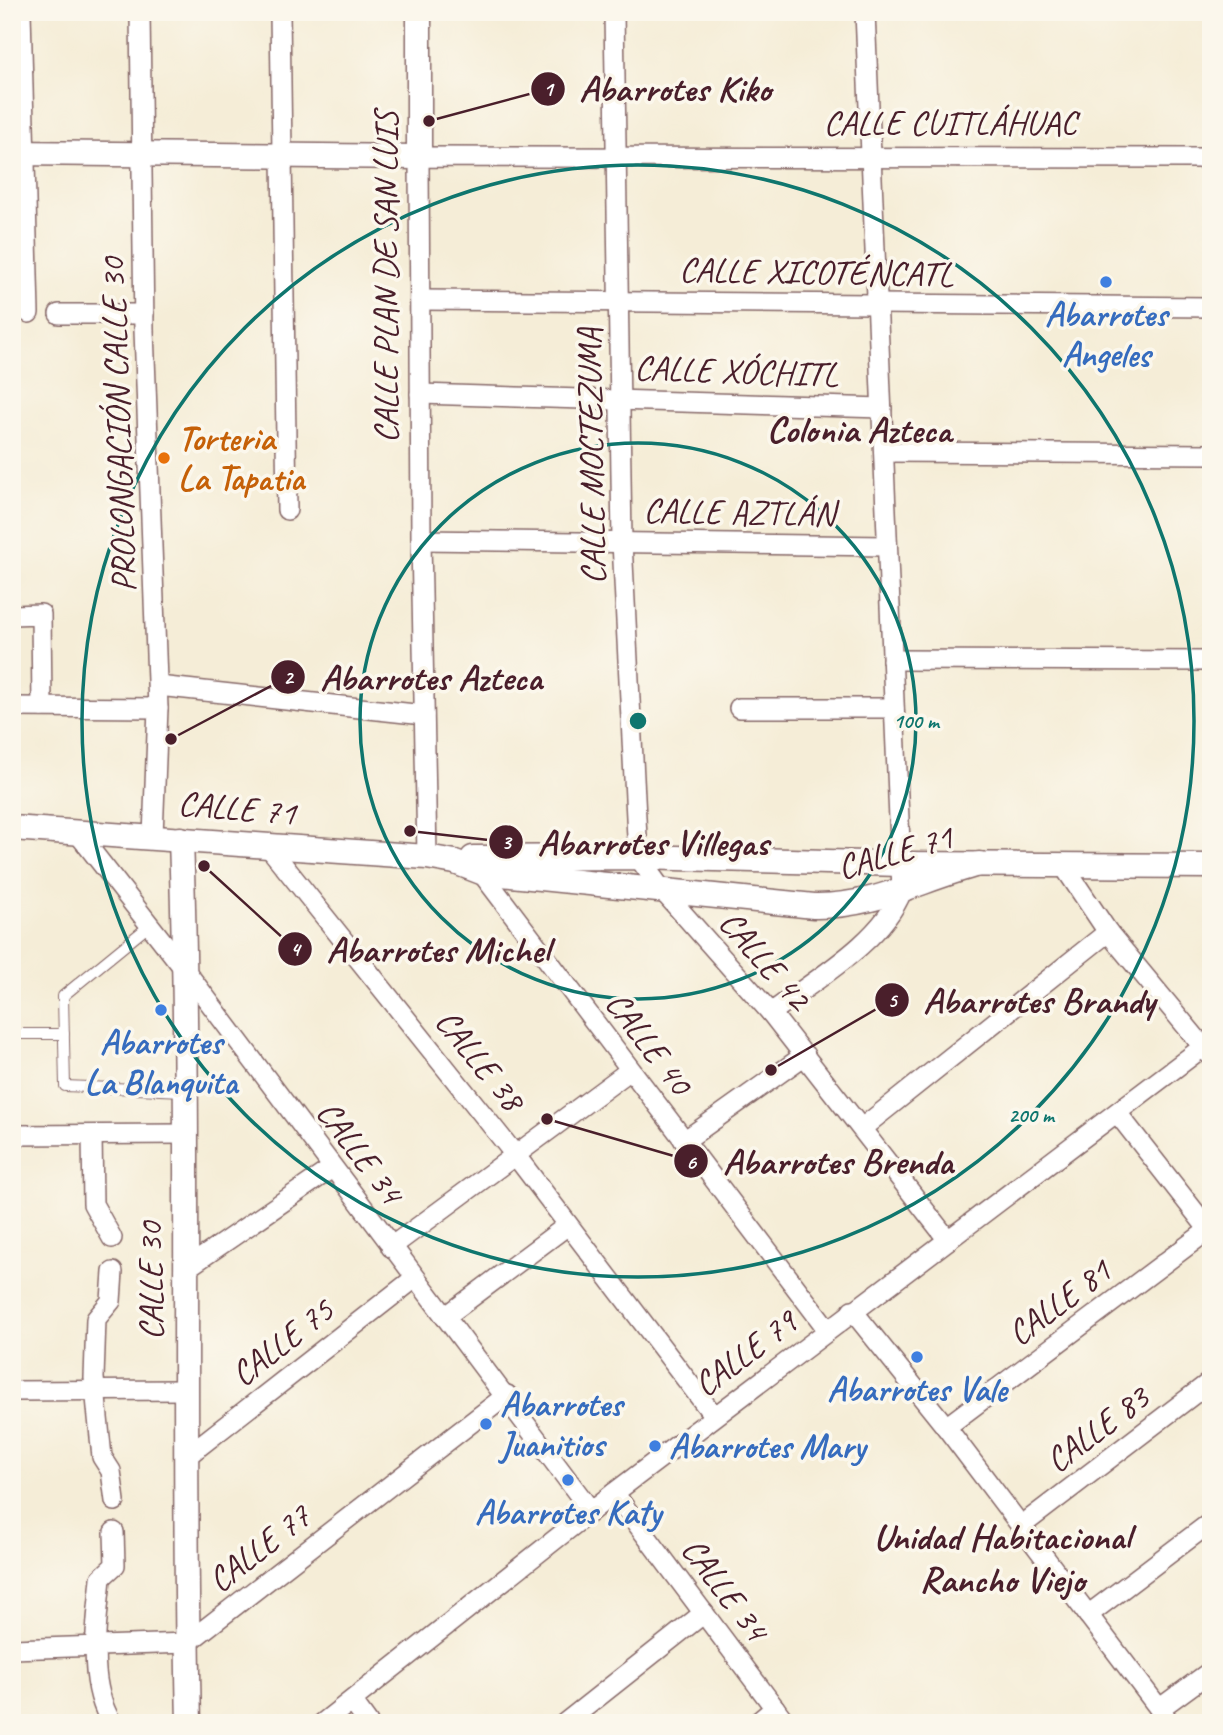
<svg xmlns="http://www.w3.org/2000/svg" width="1223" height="1735" viewBox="0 0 1223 1735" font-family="Caveat,sans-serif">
<rect width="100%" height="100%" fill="#fbf7ec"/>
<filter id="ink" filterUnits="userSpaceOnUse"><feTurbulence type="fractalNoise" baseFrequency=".0143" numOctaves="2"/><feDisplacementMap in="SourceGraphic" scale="14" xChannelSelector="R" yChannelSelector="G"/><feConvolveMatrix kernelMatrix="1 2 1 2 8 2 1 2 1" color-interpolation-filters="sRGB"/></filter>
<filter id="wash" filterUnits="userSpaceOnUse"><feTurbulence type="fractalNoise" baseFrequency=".00686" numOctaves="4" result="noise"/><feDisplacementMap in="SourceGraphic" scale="28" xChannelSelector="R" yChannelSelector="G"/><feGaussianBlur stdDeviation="1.57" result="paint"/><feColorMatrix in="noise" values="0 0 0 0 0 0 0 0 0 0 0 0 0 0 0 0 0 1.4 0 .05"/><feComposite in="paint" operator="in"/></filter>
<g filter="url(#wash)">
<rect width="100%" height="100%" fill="#f5edd7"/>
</g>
<g filter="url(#ink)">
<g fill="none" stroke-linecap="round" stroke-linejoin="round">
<defs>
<g id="service">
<polyline points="150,925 63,996 65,1086 184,1091"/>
<polyline points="12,1034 64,1034"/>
</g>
<g id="minor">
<polyline points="21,12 29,313"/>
<polyline points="140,12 144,330 158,708 153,836"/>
<polyline points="280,12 287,510"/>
<polyline points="614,12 622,542 638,857 662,890 771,1013 948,1240"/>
<polyline points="420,300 1211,307"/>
<polyline points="59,314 144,314"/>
<polyline points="420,394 882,408"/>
<polyline points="884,452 1211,454"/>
<polyline points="421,540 887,546"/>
<polyline points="12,615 41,614 42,707"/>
<polyline points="892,660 1211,661"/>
<polyline points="158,686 424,715"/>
<polyline points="12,707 158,708"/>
<polyline points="739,708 894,708"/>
<polyline points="76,831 185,970 591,1511"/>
<polyline points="268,846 516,1156 714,1416"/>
<polyline points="427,857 421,540 419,157 1211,158"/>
<polyline points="479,862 481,872 828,1330"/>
<polyline points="1063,865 1108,932 1210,1055"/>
<path d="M 771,1013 C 814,980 882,942 902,891 L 865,12"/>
<polyline points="1118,1114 1209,1230"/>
<polyline points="862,1128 1108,932"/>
<polyline points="12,1135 186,1134"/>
<polyline points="92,1135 93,1204 112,1238"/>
<polyline points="684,1141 805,1055"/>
<polyline points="391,1247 629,1071"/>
<polyline points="184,1270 332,1168"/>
<polyline points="113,1272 111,1301 96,1319 94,1378 102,1457 111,1471 115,1501"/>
<polyline points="852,1310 946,1427 1170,1723"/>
<polyline points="445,1317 568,1225"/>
<polyline points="12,1391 186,1390"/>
<polyline points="946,1427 1211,1228"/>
<polyline points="187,1456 415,1278"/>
<polyline points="614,1493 786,1723"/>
<polyline points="1021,1526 1211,1381"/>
<polyline points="1088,1615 1211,1522"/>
<polyline points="12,1649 187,1643 507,1395"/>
<polyline points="352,1701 368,1723"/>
<polyline points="1159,1709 1211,1671"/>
<path d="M 112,1723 C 86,1682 97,1624 101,1578 L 115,1565 L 114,1532"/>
<polyline points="323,1723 614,1493 1211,1041"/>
<polyline points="565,1723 704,1613"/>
<polyline points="757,1723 775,1708"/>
</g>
<g id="tertiary">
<polyline points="12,153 419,157 419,12"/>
<path d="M 12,828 L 427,857 L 455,862 L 481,872 L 814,906 C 875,907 921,879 979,864"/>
<path d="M 181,839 C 191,1133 182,1428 189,1723"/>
<polyline points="473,858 638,857 901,864 1211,866"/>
</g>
</defs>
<use href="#service" stroke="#866767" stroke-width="12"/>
<use href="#minor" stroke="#866767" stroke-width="22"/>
<use href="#tertiary" stroke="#866767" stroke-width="27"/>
<use href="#service" stroke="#fff" stroke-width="10"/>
<use href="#minor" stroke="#fff" stroke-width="19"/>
<use href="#tertiary" stroke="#fff" stroke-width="24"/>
</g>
</g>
<g fill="none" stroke="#0f766e" stroke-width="3.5">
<circle cx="638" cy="721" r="278"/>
<circle cx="638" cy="721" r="556"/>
</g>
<g fill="#3f7fe0" stroke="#fbf7ec" stroke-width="2.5">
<circle cx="1106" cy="282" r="7"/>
<circle cx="161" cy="1010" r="7"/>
<circle cx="917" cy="1357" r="7"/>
<circle cx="486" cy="1424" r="7"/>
<circle cx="655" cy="1446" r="7"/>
<circle cx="568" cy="1480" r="7"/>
</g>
<circle fill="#e8710a" stroke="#fbf7ec" stroke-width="2.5" cx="164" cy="458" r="7"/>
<g text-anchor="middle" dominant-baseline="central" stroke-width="7" stroke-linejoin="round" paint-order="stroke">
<g font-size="35" fill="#4a1f2b" stroke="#fbf7ec">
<text x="950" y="122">CALLE CUITLÁHUAC</text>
<text transform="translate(816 272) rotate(1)">CALLE XICOTÉNCATL</text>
<text transform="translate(385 277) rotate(-90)">CALLE PLAN DE SAN LUIS</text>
<text transform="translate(736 371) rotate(2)">CALLE XÓCHITL</text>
<text transform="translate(118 425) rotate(-92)">PROLONGACIÓN CALLE 30</text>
<text transform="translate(591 456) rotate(-91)">CALLE MOCTEZUMA</text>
<text transform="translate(739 512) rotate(1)">CALLE AZTLÁN</text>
<text transform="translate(237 808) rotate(5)">CALLE 71</text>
<text transform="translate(895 852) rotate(-16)">CALLE 71</text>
<text transform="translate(765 960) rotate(49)">CALLE 42</text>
<text transform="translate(649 1043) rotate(53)">CALLE 40</text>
<text transform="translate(480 1060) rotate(51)">CALLE 38</text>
<text transform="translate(360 1152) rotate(53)">CALLE 34</text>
<text transform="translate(150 1281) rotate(-90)">CALLE 30</text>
<text transform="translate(1059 1302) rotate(-37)">CALLE 81</text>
<text transform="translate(282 1342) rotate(-38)">CALLE 75</text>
<text transform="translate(745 1353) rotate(-37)">CALLE 79</text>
<text transform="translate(1097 1429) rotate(-37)">CALLE 83</text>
<text transform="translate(259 1548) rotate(-38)">CALLE 77</text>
<text transform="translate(725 1589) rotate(53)">CALLE 34</text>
</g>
<g font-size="35" font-weight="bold" fill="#366cbe" stroke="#fbf7ec">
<text x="1106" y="314">Abarrotes<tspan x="1106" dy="40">Angeles</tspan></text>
<text x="161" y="1042">Abarrotes<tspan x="161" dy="40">La Blanquita</tspan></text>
<text x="917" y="1389">Abarrotes Vale</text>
<text x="500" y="1404" text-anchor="start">Abarrotes<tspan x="500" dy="40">Juanitios</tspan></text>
<text x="669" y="1446" text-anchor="start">Abarrotes Mary</text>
<text x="568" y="1512">Abarrotes Katy</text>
</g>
<g font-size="35" font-weight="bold" fill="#c56008" stroke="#fbf7ec" text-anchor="start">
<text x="178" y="438">Torteria<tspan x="178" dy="40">La Tapatia</tspan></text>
</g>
<g font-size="37" font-weight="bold" fill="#4a1f2b" stroke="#fbf7ec">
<text x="859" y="429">Colonia Azteca</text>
<text x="1002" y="1536">Unidad Habitacional<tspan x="1002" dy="43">Rancho Viejo</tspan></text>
</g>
</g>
<circle cx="638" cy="721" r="10" fill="#0f766e" stroke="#fbf7ec" stroke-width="3.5"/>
<g font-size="21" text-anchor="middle" font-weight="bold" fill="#0f766e" stroke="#fbf7ec" stroke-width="7" stroke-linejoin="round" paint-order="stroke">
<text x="916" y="728">100 m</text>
<text x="1031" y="1122">200 m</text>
</g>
<path fill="none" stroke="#4a1f2b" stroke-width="2.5" d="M429 121L548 89M171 739L288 677M410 831L506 842M204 866L295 949M771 1070L892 1000M547 1119L691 1161"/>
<g fill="#4a1f2b" stroke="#fbf7ec" stroke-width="2.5">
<circle cx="429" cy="121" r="7"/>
<circle cx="171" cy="739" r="7"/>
<circle cx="410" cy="831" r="7"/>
<circle cx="204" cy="866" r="7"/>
<circle cx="771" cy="1070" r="7"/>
<circle cx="547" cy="1119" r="7"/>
<circle cx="548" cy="89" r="18"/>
<circle cx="288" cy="677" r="18"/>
<circle cx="506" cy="842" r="18"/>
<circle cx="295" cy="949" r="18"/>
<circle cx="892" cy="1000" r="18"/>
<circle cx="691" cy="1161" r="18"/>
</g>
<g font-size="21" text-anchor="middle" font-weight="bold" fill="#fff">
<text x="548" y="96">1</text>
<text x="288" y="684">2</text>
<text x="506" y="849">3</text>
<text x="295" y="956">4</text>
<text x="892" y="1007">5</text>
<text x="691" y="1169">6</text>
</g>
<g font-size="37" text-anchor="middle" font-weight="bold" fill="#4a1f2b" stroke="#fbf7ec" stroke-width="7" stroke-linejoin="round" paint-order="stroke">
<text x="675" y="101">Abarrotes Kiko</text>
<text x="431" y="690">Abarrotes Azteca</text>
<text x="653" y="855">Abarrotes Villegas</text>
<text x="438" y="962">Abarrotes Michel</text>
<text x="1039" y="1013">Abarrotes Brandy</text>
<text x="838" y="1174">Abarrotes Brenda</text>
</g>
<rect width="1223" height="1735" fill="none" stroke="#fbf7ec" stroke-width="42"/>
</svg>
